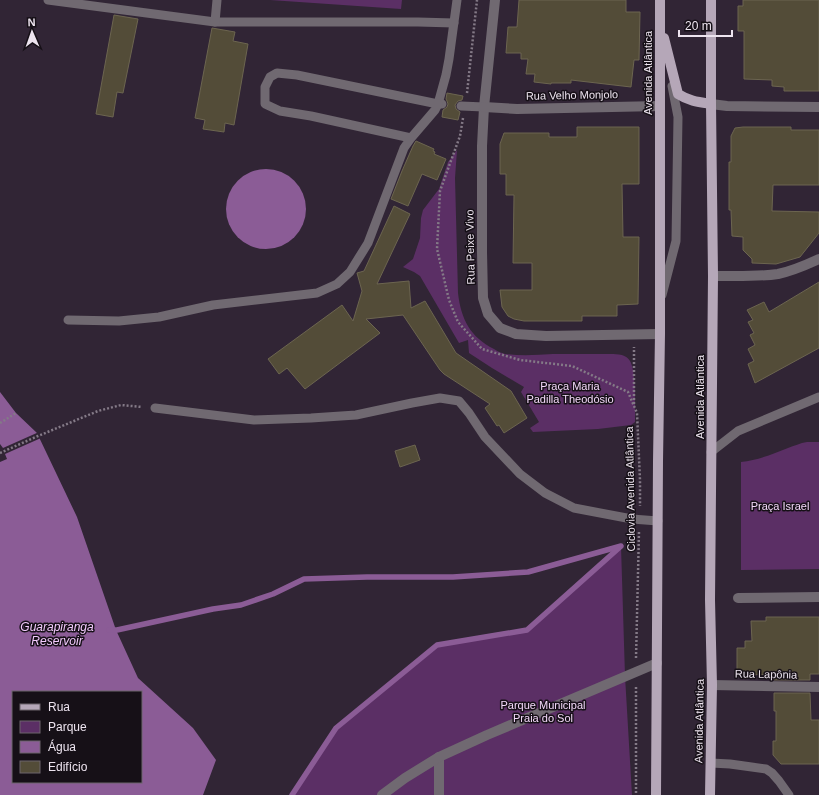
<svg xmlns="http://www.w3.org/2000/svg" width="819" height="795" viewBox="0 0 819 795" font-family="Arial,sans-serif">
<rect width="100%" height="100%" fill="#312535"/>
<g fill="#5b2f65">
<polygon points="270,0 402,0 401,9"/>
<path d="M 457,150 L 455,178 L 458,293 C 461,319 470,337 494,349 C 497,351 501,353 505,354 C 521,356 537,355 553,354 C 571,354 588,354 605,354 C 613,354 626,353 630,361 C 636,371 635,406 635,418 L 635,422 L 631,425 L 598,429 L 533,432 L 530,428 L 539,422 L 521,392 L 524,387 L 492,368 L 469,353 L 468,340 L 459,343 L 420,276 L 414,272 L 403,267 L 413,259 L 420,238 L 421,218 L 423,210 L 439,189 L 448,162 Z"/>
<path d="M 807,442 L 819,442 L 819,569 L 741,570 L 741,462 C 758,460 773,454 788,448 C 794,446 800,443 807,442 Z"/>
<polygon points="621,546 625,676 632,795 292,795 336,728 437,645 527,630"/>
</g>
<g fill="#8b5c96" fill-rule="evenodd">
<circle cx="266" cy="209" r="40"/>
<path d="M 0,392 L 16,413 L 37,433 L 77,517 L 116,630 L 138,678 L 193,728 L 216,760 L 203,795 L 0,795 ZM 13,692 L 141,692 L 141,782 L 13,782 Z"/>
</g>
<polygon fill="#312535" points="39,432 41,438 5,454 7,459 0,462 0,444 3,448"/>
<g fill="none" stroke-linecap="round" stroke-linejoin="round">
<g stroke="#8b5c96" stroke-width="5.5">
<polyline points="109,630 117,630 213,609 241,605 273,594 304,579 367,577 453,577 528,572 621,546"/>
<polyline points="292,795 336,728 437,645 527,630 620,547"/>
</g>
</g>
<g fill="#534c38" stroke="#6c6550">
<polygon points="519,0 626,0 626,12 640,12 639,60 634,60 631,87 571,80 571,83 551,83 551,84 534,82 535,74 526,74 528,59 521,59 521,53 506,53 508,27 517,27"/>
<polygon points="743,0 819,0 819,91 784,91 784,87 772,86 772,80 744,79 744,31 738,31 738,6 743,6"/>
<polygon points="114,15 138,19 123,93 117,92 113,117 96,114"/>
<polygon points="212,28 235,32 233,41 248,44 234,125 225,123 224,132 203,129 205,120 195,118"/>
<polygon points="447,93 463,96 462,100 458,101 455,105 456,109 460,112 458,120 442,117 443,110 447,107 448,104 447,101 446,99"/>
<polygon points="577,127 639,127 639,184 622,184 623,237 639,237 638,304 617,305 617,316 582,316 582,321 524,321 514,319 508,316 502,307 500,290 532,290 532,263 513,263 514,195 506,195 506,174 500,174 500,144 504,133 549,133 549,137 577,137"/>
<polygon points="743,127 791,127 791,130 819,130 819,185 773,185 772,211 819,212 819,233 800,257 776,264 752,263 752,259 743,250 743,237 732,236 731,210 729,210 729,162 731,162 731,136 735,128"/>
<polygon points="416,141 434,149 433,151 435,152 434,154 446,159 437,180 422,174 408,206 391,199 402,171 413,146"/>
<polygon points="394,206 410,214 377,284 409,281 411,308 425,301 456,353 511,391 527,418 504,433 499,425 497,426 485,408 490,404 444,374 440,370 403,315 366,319 380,333 305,389 287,368 279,374 268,359 342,305 353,321 362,291 357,273 364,271"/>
<polygon points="819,282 819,348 755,383 748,364 754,361 748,349 755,345 750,335 754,333 748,322 753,320 747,310 764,302 769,312"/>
<polygon points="415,445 420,460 400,467 395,451"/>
<polygon points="766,617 819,617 819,674 810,674 810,680 774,680 774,674 747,675 747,673 737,673 737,648 745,648 745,641 752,641 751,621 766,621"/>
<polygon points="774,693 810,693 811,720 819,720 819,764 781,764 773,755 773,741 776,741 776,711 774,711"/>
</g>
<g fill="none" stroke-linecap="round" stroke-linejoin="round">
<g stroke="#847a87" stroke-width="2.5" stroke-dasharray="2 2" stroke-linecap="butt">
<polyline points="467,93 477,0"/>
<polyline points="463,118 460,136 440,191 437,249 449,300 458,322 482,349 520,360 572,366 628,392 637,413 640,480 640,506"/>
<polyline points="634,404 634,347"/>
<polyline points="0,423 16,413"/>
<polyline points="0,453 38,436 98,411 121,405 142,407"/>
<polyline points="636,658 639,531"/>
<polyline points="636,687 636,795"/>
</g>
<g stroke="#706971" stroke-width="9">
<polyline points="48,0 215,22 418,22 454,23"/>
<polyline points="215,22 217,0"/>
<polyline points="442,104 438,104 446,75 449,59 457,0"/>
<polyline points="461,106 484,107"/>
<polyline points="662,295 676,241 678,117 672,86"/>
<polyline points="68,320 119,321 159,317 213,305 317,293 337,284 350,272 368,243 404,148 411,138 435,110 438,104 297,75 277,73 270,77 265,87 265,104 280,111 311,116 411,138"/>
<polyline points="155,408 254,420 311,418 356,415 412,403 440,398 459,401 469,413 485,437 520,474 545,493 574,508 632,519 658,521"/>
<polyline points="711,452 738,431 819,397"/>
<polyline points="711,763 730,764 766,769 772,773 779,781 789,795"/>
</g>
<g stroke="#706971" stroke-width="10">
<polyline points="495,0 484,107 482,146 482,252 483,298 488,314 500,328 516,334 546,336 660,334"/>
<polyline points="484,107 517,109 660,106"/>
<path d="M 713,276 C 733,276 758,277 778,274 C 792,271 806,265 819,259"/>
<polyline points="738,598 819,597"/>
<polyline points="712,685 819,687"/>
<polyline points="439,757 439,795"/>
<polyline points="382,795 405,778 439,757 487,735 657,663"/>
</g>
<polyline stroke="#706971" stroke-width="10" points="711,104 727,106 819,107"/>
<g stroke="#b5a7b8" stroke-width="10">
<path d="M 664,38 L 678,94 C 689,101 698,102 711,104"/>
<polyline points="656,795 658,461 660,334 660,0"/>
<polyline points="710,795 712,685 710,600 713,276 711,104 711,0"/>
</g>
</g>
<g text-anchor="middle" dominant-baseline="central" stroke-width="3" stroke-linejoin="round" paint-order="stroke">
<g font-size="11" fill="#ede4ef" stroke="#161017">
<text transform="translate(648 73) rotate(-90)">Avenida Atlântica</text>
<text transform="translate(572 95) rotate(-1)">Rua Velho Monjolo</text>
<text transform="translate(470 247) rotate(-91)">Rua Peixe Vivo</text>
<text transform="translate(700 397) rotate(-90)">Avenida Atlântica</text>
<text transform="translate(630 489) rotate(-91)">Ciclovia Avenida Atlântica</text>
<text transform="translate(766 674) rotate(1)">Rua Lapônia</text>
<text transform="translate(699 721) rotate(-89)">Avenida Atlântica</text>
</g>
<g font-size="11" fill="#f3d8f9" stroke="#161017">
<text x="570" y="386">Praça Maria<tspan x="570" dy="13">Padilla Theodósio</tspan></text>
<text x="780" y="506">Praça Israel</text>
<text x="543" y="705">Parque Municipal<tspan x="543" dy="13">Praia do Sol</tspan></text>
</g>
<g font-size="12" font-style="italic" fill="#f3cafd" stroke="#161017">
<text x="57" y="627">Guarapiranga<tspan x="57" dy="14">Reservoir</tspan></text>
</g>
</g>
<rect x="12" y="691" width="130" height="92" fill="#161017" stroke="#6c656d"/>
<rect x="20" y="704" width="20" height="6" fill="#b5a7b8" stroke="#6c656d"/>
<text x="48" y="711" font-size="12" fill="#ede4ef">Rua</text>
<rect x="20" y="721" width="20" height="12" fill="#5b2f65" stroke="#6c656d"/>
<text x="48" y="731" font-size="12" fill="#ede4ef">Parque</text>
<rect x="20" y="741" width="20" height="12" fill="#8b5c96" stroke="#6c656d"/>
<text x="48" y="751" font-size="12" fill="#ede4ef">Água</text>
<rect x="20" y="761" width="20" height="12" fill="#534c38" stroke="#6c656d"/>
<text x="48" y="771" font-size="12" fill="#ede4ef">Edifício</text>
<g transform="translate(32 32) rotate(358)" stroke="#161017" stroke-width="3" paint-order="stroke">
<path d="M0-3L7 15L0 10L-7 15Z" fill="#ede4ef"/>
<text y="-6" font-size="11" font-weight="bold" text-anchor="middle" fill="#ede4ef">N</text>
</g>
<path d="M679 30v6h53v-6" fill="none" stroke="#ede4ef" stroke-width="2"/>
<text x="685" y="30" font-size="12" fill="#ede4ef" stroke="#161017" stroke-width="3" paint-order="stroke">20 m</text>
</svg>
